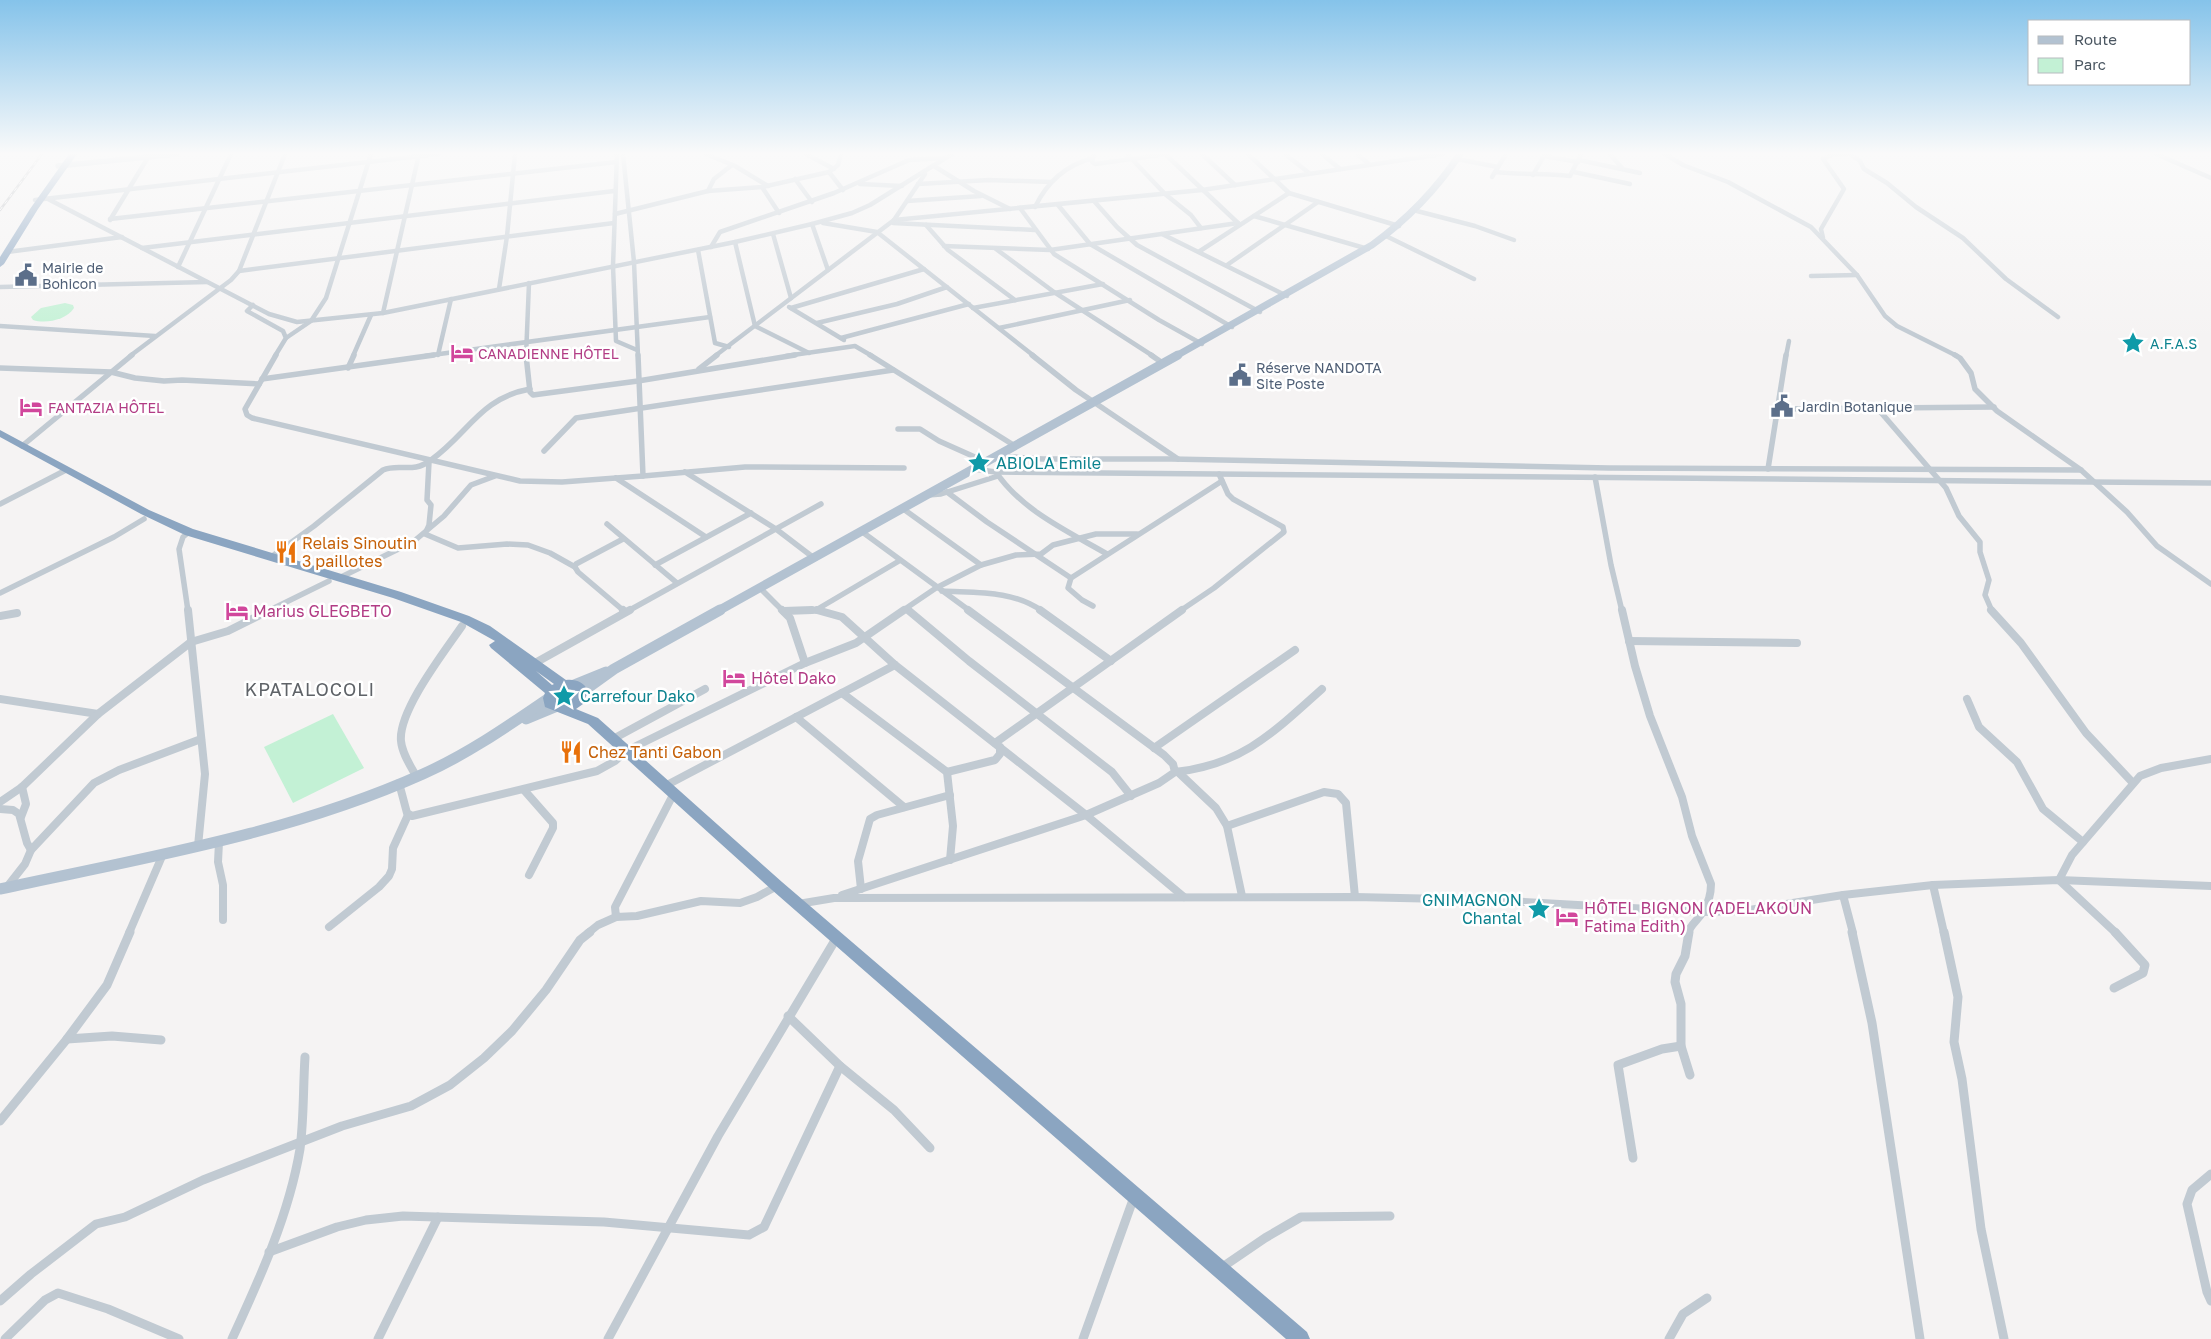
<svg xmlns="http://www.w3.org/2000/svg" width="2211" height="1339" viewBox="0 0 2211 1339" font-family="'Golos Text',sans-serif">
<rect width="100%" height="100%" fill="#f5f3f3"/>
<g fill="#c3f1d5">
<path d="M 65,303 L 73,305 L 74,308 C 66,320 46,324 33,320 L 31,317 L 41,308 Z"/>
<polygon points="333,714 364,768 293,803 264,747"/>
</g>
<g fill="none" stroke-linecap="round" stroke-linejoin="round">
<g stroke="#c1cad2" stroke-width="4.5">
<polyline points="617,154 613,266 616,341 637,350"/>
<polyline points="623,154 634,262 638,356"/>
<polyline points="706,154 735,166 768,186"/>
<polyline points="806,154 834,169"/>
<polyline points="1094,154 1092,162 1095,164 1167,154"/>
<polyline points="1127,154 1165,194 1191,215 1201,228"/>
<polyline points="1165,154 1239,224"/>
<polyline points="1202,154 1235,185"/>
<polyline points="1248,154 1289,193 1399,226"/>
<polyline points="1285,154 1309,173"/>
<polyline points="1322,154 1340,169"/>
<polyline points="1357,154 1369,164"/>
<polyline points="1610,154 1622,168"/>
<polyline points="1665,154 1683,165 1728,182 1811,227 1857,275 1885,316 1897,326 1957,356"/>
<polyline points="1850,154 1860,161 1864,169 1887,183 1916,207 1963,238 2006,279 2058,317"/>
<polyline points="2156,154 2211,178"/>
<polyline points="1544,156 1578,162"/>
<polyline points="1457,159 1498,167"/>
<polyline points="1579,160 1640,173"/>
<polyline points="934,166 974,191 1010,209"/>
<polyline points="829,172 843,190"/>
<path d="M 1495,172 C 1520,175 1545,173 1570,176 L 1581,154"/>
<polyline points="1574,172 1630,184"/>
<polyline points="1533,175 1545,154"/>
<polyline points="1492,177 1506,154"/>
<polyline points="795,179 812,202"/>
<polyline points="860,184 902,186"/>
<polyline points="918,184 989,180 1051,182"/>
<polyline points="762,187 779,213"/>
<polyline points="708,191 714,179 732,165"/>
<polyline points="48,199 269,314 297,322 383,313 735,242 812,224 852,213 870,205 952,154"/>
<polyline points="35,200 438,154"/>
<polyline points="907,201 981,196"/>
<polyline points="1094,201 1117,227 1137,245 1260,312"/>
<polyline points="1058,205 1090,244 1232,327"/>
<path d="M 1035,207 C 1047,182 1066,165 1093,158"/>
<polyline points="1020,208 1054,254 1159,320 1202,344"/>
<polyline points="1417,211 1475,226 1514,240"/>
<polyline points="615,214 708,191 762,187 829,172 838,165 841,154"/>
<polyline points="1254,216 1368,249"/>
<polyline points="110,219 616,162"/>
<polyline points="110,220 150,154"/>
<polyline points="894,220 1202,190 1443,154"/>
<polyline points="823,223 877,232 1034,356"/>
<polyline points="893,223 1035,230"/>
<polyline points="812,224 828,270"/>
<polyline points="926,225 948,250 1015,300"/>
<polyline points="773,234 791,298"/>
<polyline points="1162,234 1287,296"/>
<polyline points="1386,236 1474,279"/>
<polyline points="1823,238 1821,229 1844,189 1823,159 1831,155 1847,154"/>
<polyline points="735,242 755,326 809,353"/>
<polyline points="944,246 1050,250 1238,223"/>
<polyline points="711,247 720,232 834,193 909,160 945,158"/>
<polyline points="142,248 614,191"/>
<polyline points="996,249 1054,292 1153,356"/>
<polyline points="698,250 715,343 729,347"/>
<polyline points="1200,251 1289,193"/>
<polyline points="7,252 122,237"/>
<polyline points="1227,265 1318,202"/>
<polyline points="178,267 231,154"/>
<polyline points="239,271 614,223"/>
<polyline points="1811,276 1857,275"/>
<polyline points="0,287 207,282"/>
<polyline points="499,289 507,236 515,154"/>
<polyline points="253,305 247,311 283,331 286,338 275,356"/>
<polyline points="789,307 844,340"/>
<polyline points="791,308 924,269"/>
<polyline points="973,308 1103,284"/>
<polyline points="383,313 419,154"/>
<polyline points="817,323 897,304 947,287"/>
<polyline points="0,326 155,336"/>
<polyline points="999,328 1130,300"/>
<polyline points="286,338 311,321 326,298 371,154"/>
<polyline points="841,338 969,304"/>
<polyline points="438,355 451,299"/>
<polyline points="130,356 231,280 239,271 285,154"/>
<polyline points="353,356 371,315"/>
<polyline points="425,356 710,317"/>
<polyline points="526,356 529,283"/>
<polyline points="715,356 894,220 925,174"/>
<polyline points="786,356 855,346 872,356"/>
<polyline points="1786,356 1789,341"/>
</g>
<g stroke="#c1cad2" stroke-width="5.5">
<polyline points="276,355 245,409 247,415 252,418 520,481 562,482 643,476 638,355"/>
<polyline points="526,355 530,392 533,395 638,381 795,355"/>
<polyline points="870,355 1015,446"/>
<polyline points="1032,355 1076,390 1178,459"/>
<polyline points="1151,355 1164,364"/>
<polyline points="1955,355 1960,358 1971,373 1975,389 1997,411 2081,470 2127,512 2157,546 2211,584"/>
<polyline points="0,368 111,372 135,378 164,381 182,380 259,384"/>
<polyline points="348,368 354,355"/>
<polyline points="699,369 717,355"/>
<polyline points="262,379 434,355"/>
<polyline points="1777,409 1994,407"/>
<polyline points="1878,409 1946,488 1959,516 1980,542 1980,552 1989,580 1985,595 1992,611"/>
<polyline points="898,429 920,429 939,441 986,462"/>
<polyline points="22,446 132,355"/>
<polyline points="544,451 576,418 893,370"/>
<polyline points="998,456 1043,459 1171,459 1609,468 2081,470"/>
<polyline points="429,462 427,500 431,505 429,525 425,534 458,548 507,544 528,545 550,553 575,567"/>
<polyline points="973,469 996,472 2211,483"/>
<polyline points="1768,469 1786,355"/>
<polyline points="685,472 776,529 814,558"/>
<path d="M 996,472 C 1021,510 1069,532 1107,554"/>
<polyline points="643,476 745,467 904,468"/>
<polyline points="1595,477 1611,565 1622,611"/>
<polyline points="616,478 706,537"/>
<polyline points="947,492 987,522 1071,578"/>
<polyline points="928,495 941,494 998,476"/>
<polyline points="0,504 66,470"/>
<polyline points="902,508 981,565"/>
<polyline points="607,524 677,583"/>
<polyline points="861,531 970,611"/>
<polyline points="623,539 576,564 575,567 578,572 624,611"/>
<path d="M 271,557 L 314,526 L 383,470 C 399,463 413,474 431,460 C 468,434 480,398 530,389"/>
<polyline points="655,565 751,513"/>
<polyline points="339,578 413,542 444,516 471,485 495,476"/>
<polyline points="760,588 783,611"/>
<path d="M 942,591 C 977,593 1012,590 1042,611"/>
<polyline points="0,593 114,537 144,519"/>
<polyline points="1093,606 1082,600 1068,588 1071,578 1222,481"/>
<polyline points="907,609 910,611"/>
<polyline points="816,610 899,561"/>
<polyline points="188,611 179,549 183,537 189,532"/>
<polyline points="268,611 329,581"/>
<polyline points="628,611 821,504"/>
<polyline points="784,611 821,611"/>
<polyline points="902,611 936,588 981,565 1016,555 1041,554 1053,545 1096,534 1137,534"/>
<polyline points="1180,611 1214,588 1284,532 1283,527 1233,499 1228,494 1219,474"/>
</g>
<g stroke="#c1cad2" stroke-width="8">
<polyline points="188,610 205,774 198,846"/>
<polyline points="623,610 625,612"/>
<polyline points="782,610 790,618 805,663"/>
<polyline points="817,610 842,617 895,665 1086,815 1184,897"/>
<polyline points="908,610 969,661 1112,772 1131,796"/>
<polyline points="1040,610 1111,661"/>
<path d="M 1622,610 L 1635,666 L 1650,716 L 1682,797 L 1692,836 L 1711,884 C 1711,893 1708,904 1703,912 C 1698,920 1690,925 1688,933"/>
<polyline points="1991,610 2021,643 2086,733 2133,783"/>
<polyline points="784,611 812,610"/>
<polyline points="0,616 17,613"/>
<polyline points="1629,641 1797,643"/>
<polyline points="535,663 630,610"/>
<polyline points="842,693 947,772 953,826 950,860"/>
<polyline points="0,699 98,714"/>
<polyline points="1967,699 1979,727 2017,762 2043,809 2083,842"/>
<polyline points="796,717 904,807"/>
<polyline points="613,739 705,689"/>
<polyline points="995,743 1182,610"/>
<polyline points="1154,748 1295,650"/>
<polyline points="947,772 995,760 1000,754 1000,747"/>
<path d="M 1175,772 C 1242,765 1274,732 1322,689"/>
<polyline points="1178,772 1216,808 1227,826 1242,896"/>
<path d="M 416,776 C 410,765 402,753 401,741 C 398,711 445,651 462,626"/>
<polyline points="399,783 407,813 412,816 597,771 615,761 626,751 805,663 856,643 904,610"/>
<polyline points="665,786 895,665"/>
<polyline points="524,790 553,823 553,828 529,875"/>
<polyline points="674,793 615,907 616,917 637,916 701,901 740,903 757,897 777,886"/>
<polyline points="0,802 22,787 98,714 191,642 228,631 270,610"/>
<polyline points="0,809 13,810 19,814 27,843 31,850"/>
<polyline points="21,817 26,804 22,787"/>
<polyline points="1227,826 1324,792 1338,794 1346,803 1355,897"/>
<polyline points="219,842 218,862 223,885 223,920"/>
<polyline points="1933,885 1944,933"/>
<polyline points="7,887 25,864 31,850 94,783 119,770 201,739"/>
<polyline points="861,889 858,861 870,819 877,815 950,795"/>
<polyline points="842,895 1086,815 1159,783 1175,772 1173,764 1164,755 968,610"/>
<polyline points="1843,895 1853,933"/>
<polyline points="798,904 834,898 1355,897 1490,900 1703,912 1743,911 1843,895 1933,885 2059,880 2211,886"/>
<polyline points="329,927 379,887 389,876 392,869 393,848 408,815"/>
<polyline points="129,933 163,854"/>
<polyline points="588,933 598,925 616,917"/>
<polyline points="2116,933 2059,880 2072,855 2140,776 2161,768 2211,759"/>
</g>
<g stroke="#c1cad2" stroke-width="9">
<polyline points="1689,932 1685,956 1676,974 1675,982 1681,1004 1681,1046 1690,1075"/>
<polyline points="1852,932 1872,1023 1920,1339"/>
<polyline points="1944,932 1958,997 1954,1042 1962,1079 1981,1229 2004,1339"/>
<polyline points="2114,988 2143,973 2145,965 2115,932"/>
<polyline points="788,1016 840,1066 894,1110 930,1148"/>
<polyline points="67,1039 112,1036 161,1040"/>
<polyline points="0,1121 67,1039 107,985 130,932"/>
<polyline points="1633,1158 1618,1065 1662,1049 1681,1046"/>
<polyline points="2211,1174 2192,1190 2187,1204 2207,1292 2211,1301"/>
<polyline points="269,1252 337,1227 366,1220 403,1216 604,1222 749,1235 764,1227 840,1066"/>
<polyline points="1221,1268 1265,1238 1301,1217 1390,1216"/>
<polyline points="0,1301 31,1274 96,1224 125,1217 203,1180 342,1126 411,1106 450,1085 484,1058 512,1031 546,990 580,940 590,932"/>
<polyline points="5,1339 45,1300 58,1293 108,1309 179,1339"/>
<path d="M 232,1339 C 260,1278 289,1215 300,1149 C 304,1118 303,1088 305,1057"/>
<polyline points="378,1339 438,1217"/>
<polyline points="608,1339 718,1136 837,937"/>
<polyline points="1083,1339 1134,1197"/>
<polyline points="1669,1339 1683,1314 1707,1298"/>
</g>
<polyline stroke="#c1cbd6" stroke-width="5.5" points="58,166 177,154"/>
<path stroke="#b3c2d1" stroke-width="7" d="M 1176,356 L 1372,245 C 1408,219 1436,190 1460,154"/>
<polyline stroke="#b3c2d1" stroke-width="9" points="718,611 1178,355"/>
<g stroke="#b3c2d1" stroke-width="11">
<polyline points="574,685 606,672"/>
<polyline points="582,692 614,669 720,610"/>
<polyline points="526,719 555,707"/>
<path d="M 0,889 C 143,858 289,834 423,774 C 468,754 508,726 549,698"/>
</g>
<g fill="#8ba5c1" fill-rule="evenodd">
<polygon points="69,154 77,154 38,209 4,264 0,267 0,257 30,209"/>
<path d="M 0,430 L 149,510 L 193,529 L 401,592 L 469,616 L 490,626 L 566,680 C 576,679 584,682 588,691 L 583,704 L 576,709 L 598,718 L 782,882 L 1307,1332 L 1310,1339 L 1286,1339 L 772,890 L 588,724 L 545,707 L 543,698 L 545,693 L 491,648 L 489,645 L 495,641 L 461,622 L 393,598 L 185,535 L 141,514 L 0,437 ZM 536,671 L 554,684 L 552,685 ZM 565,689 L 575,690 L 573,698 L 565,703 L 556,701 L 557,695 Z"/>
</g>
<defs>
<polyline id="rail" points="0,210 42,154"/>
</defs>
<use href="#rail" stroke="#b5b8bd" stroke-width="2.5"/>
<use href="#rail" stroke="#fff" stroke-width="1" stroke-dasharray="4" stroke-linecap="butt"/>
</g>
<linearGradient id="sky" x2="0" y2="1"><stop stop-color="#85c3ea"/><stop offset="0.45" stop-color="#fafafa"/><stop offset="1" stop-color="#fafafa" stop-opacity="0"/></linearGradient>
<rect width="2211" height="341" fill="url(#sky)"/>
<defs>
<symbol id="civic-bare" viewBox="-9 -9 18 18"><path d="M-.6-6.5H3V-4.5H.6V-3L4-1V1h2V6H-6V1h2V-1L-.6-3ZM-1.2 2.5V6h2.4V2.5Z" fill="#5c6f8a" stroke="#fff" stroke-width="2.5" paint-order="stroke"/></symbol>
<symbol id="sight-bare" viewBox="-9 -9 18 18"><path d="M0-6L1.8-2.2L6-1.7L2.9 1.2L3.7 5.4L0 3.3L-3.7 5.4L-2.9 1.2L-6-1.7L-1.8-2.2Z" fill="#0f9aa8" stroke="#fff" stroke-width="2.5" paint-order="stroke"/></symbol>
<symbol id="hotel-bare" viewBox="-9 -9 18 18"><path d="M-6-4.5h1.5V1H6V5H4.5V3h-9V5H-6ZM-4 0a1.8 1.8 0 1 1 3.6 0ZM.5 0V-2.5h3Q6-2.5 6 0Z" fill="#d1479c" stroke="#fff" stroke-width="2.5" paint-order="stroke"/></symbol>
<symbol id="restaurant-bare" viewBox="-9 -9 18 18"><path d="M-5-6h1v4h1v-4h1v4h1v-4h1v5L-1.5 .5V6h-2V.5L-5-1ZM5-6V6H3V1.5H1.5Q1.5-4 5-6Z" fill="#e8710a" stroke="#fff" stroke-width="2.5" paint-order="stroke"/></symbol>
</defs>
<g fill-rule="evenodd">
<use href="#civic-bare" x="10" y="259" width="32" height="32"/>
<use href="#sight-bare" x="2117" y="327" width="32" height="32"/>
<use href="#hotel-bare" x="446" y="337" width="32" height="32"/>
<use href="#civic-bare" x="1224" y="359" width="32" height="32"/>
<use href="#civic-bare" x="1766" y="390" width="32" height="32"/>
<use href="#hotel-bare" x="15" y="391" width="32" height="32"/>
<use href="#sight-bare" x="963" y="447" width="32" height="32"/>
<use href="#restaurant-bare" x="270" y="536" width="32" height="32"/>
<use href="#hotel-bare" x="221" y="595" width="32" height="32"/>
<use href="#hotel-bare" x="718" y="662" width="32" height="32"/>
<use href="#sight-bare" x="548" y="680" width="32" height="32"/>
<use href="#restaurant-bare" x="555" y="736" width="32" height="32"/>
<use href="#sight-bare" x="1523" y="893" width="32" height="32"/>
<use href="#hotel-bare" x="1551" y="901" width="32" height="32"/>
</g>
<g text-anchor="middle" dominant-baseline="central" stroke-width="5" stroke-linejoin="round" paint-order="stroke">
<g font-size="14" fill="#4e5e75" stroke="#fff" text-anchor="start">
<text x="42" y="267">Mairie de<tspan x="42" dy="16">Bohicon</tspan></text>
<text x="1256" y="367">Réserve NANDOTA<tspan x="1256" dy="16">Site Poste</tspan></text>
<text x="1798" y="406">Jardin Botanique</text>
</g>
<g font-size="14" fill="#0d838f" stroke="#fff" text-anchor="start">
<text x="2150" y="343">A.F.A.S</text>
</g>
<g font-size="14" fill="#b23c85" stroke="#fff" text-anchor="start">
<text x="478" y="353">CANADIENNE HÔTEL</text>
<text x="48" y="407">FANTAZIA HÔTEL</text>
</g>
<g font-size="16" fill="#0d838f" stroke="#fff" text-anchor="start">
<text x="996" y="463">ABIOLA Emile</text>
<text x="580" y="696">Carrefour Dako</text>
<text x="1522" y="900" text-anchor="end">GNIMAGNON<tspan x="1522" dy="18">Chantal</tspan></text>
</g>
<g font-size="16" fill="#c56008" stroke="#fff" text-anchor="start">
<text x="302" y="543">Relais Sinoutin<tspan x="302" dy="18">3 paillotes</tspan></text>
<text x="588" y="752">Chez Tanti Gabon</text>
</g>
<g font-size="16" fill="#b23c85" stroke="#fff" text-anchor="start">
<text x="253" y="611">Marius GLEGBETO</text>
<text x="751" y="678">Hôtel Dako</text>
<text x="1584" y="908">HÔTEL BIGNON (ADELAKOUN<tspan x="1584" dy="18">Fatima Edith)</tspan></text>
</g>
<g font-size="18" letter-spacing="1" fill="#5f6368" stroke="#fff">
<text x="310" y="689">KPATALOCOLI</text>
</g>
</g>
<rect x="2028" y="20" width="162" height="65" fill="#ffffff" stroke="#b7bbc0"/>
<rect x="2038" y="36" width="25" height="8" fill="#b3c2d1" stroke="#b7bbc0"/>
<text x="2074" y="45" font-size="15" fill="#4a5661">Route</text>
<rect x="2038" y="58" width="25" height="15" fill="#c3f1d5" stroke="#b7bbc0"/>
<text x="2074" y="70" font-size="15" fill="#4a5661">Parc</text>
</svg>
